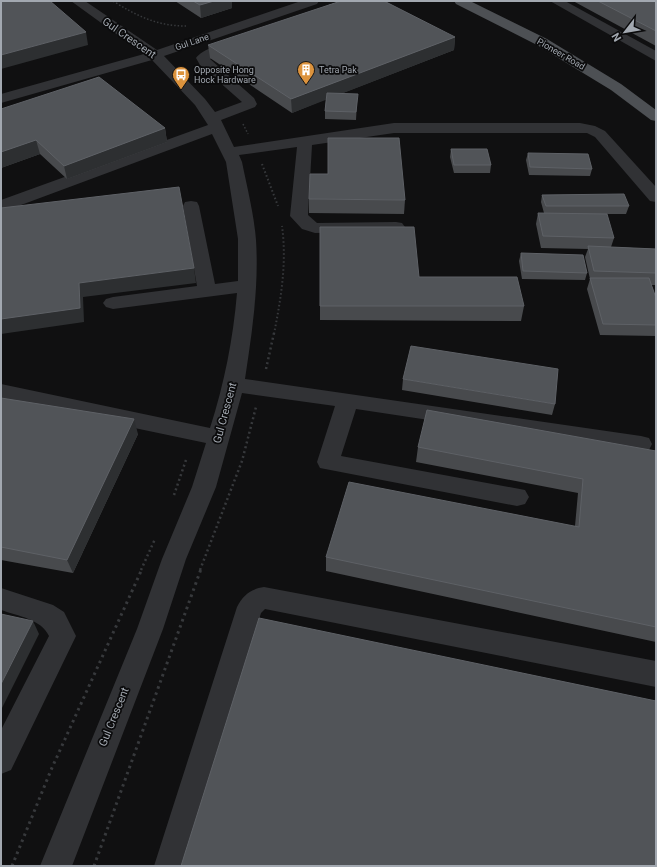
<svg xmlns="http://www.w3.org/2000/svg" width="657" height="867" viewBox="0 0 657 867" font-family="Roboto,sans-serif">
<rect width="100%" height="100%" fill="#101011"/>
<g fill="none" stroke-linecap="round" stroke-linejoin="round">
<g stroke="#37393c" stroke-width="1.5" stroke-dasharray="1.5 2" stroke-linecap="butt">
<path d="M 113,1 C 137,16 157,26 186,26"/>
<polyline points="329,5 342,1"/>
<polyline points="243,124 248,134"/>
</g>
<g stroke="#37393c" stroke-width="2" stroke-dasharray="1.5 2.5" stroke-linecap="butt">
<polyline points="262,164 278,206"/>
<path d="M 274,334 C 281,298 287,263 282,226"/>
</g>
<g stroke="#37393c" stroke-width="2.5" stroke-dasharray="2 3" stroke-linecap="butt">
<polyline points="266,369 274,333"/>
<polyline points="174,495 186,460"/>
<polyline points="141,570 155,539"/>
<polyline points="200,570 242,461 256,407"/>
</g>
<g stroke="#37393c" stroke-width="3" stroke-dasharray="2.5 4" stroke-linecap="butt">
<polyline points="12,866 51,770 142,569"/>
<polyline points="94,866 201,569"/>
</g>
<g fill="#313235" fill-rule="evenodd">
<path d="M 71,1 L 85,1 L 157,50 L 301,1 L 319,1 L 317,4 L 164,56 L 205,99 L 215,112 L 242,102 L 200,65 L 196,58 C 202,49 231,39 242,41 L 244,44 L 242,47 L 210,59 L 254,98 L 257,104 L 255,107 L 221,120 L 234,147 L 394,123 L 580,123 L 595,126 L 605,131 L 656,187 L 656,202 L 650,201 L 595,137 L 587,133 L 394,133 L 312,145 L 308,215 L 317,223 L 396,222 L 402,223 L 405,227 L 402,231 L 315,233 L 302,229 L 290,216 L 297,147 L 239,155 L 242,162 C 247,187 254,214 256,240 C 259,287 252,333 245,379 L 641,436 L 649,438 L 652,444 L 649,450 L 641,452 L 356,409 L 341,456 L 525,490 L 529,497 L 525,504 L 517,506 L 320,468 L 317,462 L 335,406 L 242,393 L 216,487 L 186,559 L 163,629 L 72,866 L 40,866 L 137,629 L 162,559 L 192,487 L 206,443 L 1,400 L 1,384 L 210,428 C 224,384 233,340 237,293 L 113,309 L 106,307 L 103,303 L 106,299 L 113,297 L 197,286 L 183,206 L 185,202 L 191,201 L 197,202 L 199,206 L 215,284 L 238,281 L 238,239 L 226,162 L 212,134 L 13,208 L 7,209 L 1,208 L 1,200 L 208,125 L 195,105 L 152,60 L 1,103 L 1,94 L 144,54 Z"/>
<polygon points="550,1 565,1 656,51 656,61"/>
<path d="M 264,587 L 656,661 L 656,687 L 265,609 L 261,613 L 186,866 L 154,866 L 237,607 C 243,595 251,589 264,587 Z"/>
<path d="M 1,588 L 53,605 L 64,612 L 76,636 L 11,770 L 1,774 L 1,730 L 49,636 C 41,619 18,616 1,610 Z"/>
</g>
<polygon fill="#4d5054" fill-rule="evenodd" points="454,1 470,1 547,39 621,84 656,110 656,121 651,120 611,90 537,45 456,4"/>
</g>
<g fill="#484a4d">
<polygon points="175,1 234,1 232,2 232,8 201,18"/>
<polygon points="573,1 656,1 656,46"/>
<polygon points="455,37 454,50 340,94 357,102 356,120 325,119 325,111 326,99 292,113 210,58 208,45"/>
<polygon points="1,109 165,128 167,142 67,179 40,154 1,168"/>
<polygon points="451,149 491,165 490,173 454,173 450,157"/>
<polygon points="528,153 592,169 590,176 529,175 526,160"/>
<polygon points="542,195 629,206 626,214 594,214 614,238 611,247 656,249 656,285 651,285 656,298 656,336 600,335 587,289 590,279 585,257 588,249 541,248 536,224 538,213 544,213 541,202"/>
<polygon points="309,199 405,200 404,214 309,213"/>
<polygon points="320,227 419,277 524,306 521,321 320,320"/>
<polygon points="521,253 587,273 585,280 522,279 519,261"/>
<polygon points="403,379 555,404 552,415 402,390"/>
<polygon points="1,398 138,434 73,573 1,560"/>
<polygon points="418,447 656,451 656,642 326,571 326,557 575,526 578,493 416,462"/>
</g>
<g fill="#2d2f31">
<polygon points="214,1 234,1 232,2 232,8 201,18 200,5"/>
<polygon points="86,32 88,45 1,69 1,55"/>
<polygon points="455,37 454,50 292,113 291,99"/>
<polygon points="165,128 167,142 67,179 64,166"/>
<polygon points="36,140 40,154 1,168 1,152"/>
<polygon points="194,268 196,283 83,297 84,322 1,334 1,319 79,283"/>
<polygon points="134,419 138,434 73,573 67,560"/>
<polygon points="33,621 39,634 1,710 1,684"/>
</g>
<g fill="#515458" stroke="#5e6166">
<polygon points="1,1 50,1 86,32 1,55"/>
<polygon points="193,1 214,1 200,5"/>
<polygon points="341,1 384,1 455,37 291,99 208,45"/>
<polygon points="598,1 656,1 656,31"/>
<polygon points="99,77 165,128 64,166 36,140 1,152 1,109"/>
<polygon points="327,93 358,94 356,112 325,111"/>
<polygon points="328,138 399,138 405,200 309,199 310,174 328,174"/>
<polygon points="451,149 487,149 491,165 454,165"/>
<polygon points="528,153 588,154 592,169 530,167"/>
<polygon points="179,187 194,268 79,283 80,308 1,319 1,208"/>
<polygon points="624,194 629,206 546,206 542,195"/>
<polygon points="538,213 607,214 614,238 543,236"/>
<polygon points="320,227 414,227 419,277 517,277 524,306 320,306"/>
<polygon points="588,246 656,249 656,273 594,271"/>
<polygon points="521,253 583,255 587,273 523,271"/>
<polygon points="590,278 649,278 656,298 656,325 603,324"/>
<polygon points="411,346 558,369 555,404 403,379"/>
<polygon points="1,398 134,419 67,560 1,547"/>
<polygon points="427,410 656,451 656,627 326,557 349,482 579,527 583,479 418,447"/>
<polygon points="1,614 33,621 1,684"/>
<polygon points="259,618 656,701 656,866 181,866"/>
</g>
<defs>
<symbol id="building-pin" viewBox="-11 -11 22 30"><path d="M0 17L-7.5 6A9.5 9.5 0 1 1 7.5 6Z" fill="#dc933d" stroke="#0b0b0c"/><path d="M-4-6H4V6H1V3H-1V6H-4ZM-2.5-4.3h1.7v1.8h-1.7ZM.8-4.3h1.7v1.8H.8ZM-2.5-1h1.7V.8h-1.7ZM.8-1h1.7V.8H.8Z" fill="#fff"/></symbol>
<symbol id="bus-pin" viewBox="-11 -11 22 30"><path d="M0 17L-7.5 6A9.5 9.5 0 1 1 7.5 6Z" fill="#dc933d" stroke="#0b0b0c"/><path d="M-5-6H5V4H4V6H2V4H-2V6H-4V4H-5ZM-3.5-4V0h7V-4ZM-3.5 1.2v1.5H-2V1.2ZM2 1.2v1.5H3.5V1.2Z" fill="#fff"/></symbol>
</defs>
<g fill-rule="evenodd">
<use href="#building-pin" x="296" y="60" width="20" height="27"/>
<use href="#bus-pin" x="171" y="65" width="20" height="27"/>
</g>
<g text-anchor="middle" dominant-baseline="central" stroke-width="3.5" stroke-linejoin="round" paint-order="stroke">
<g font-size="9" fill="#a2a8b0" stroke="#0b0b0c">
<text transform="translate(192 42) rotate(-19)">Gul Lane</text>
<text transform="translate(561 54) rotate(30)">Pioneer Road</text>
</g>
<g font-size="9" fill="#a2a8b0" stroke="#0b0b0c" text-anchor="start">
<text x="194" y="70">Opposite Hong<tspan x="194" dy="10">Hock Hardware</tspan></text>
<text x="319" y="70">Tetra Pak</text>
</g>
<g font-size="11" fill="#a2a8b0" stroke="#0b0b0c">
<text transform="translate(129 38) rotate(35)">Gul Crescent</text>
<text transform="translate(225 413) rotate(-75)">Gul Crescent</text>
<text transform="translate(114 717) rotate(-68)">Gul Crescent</text>
</g>
</g>
<rect width="657" height="867" fill="none" stroke="#a2a8b0" stroke-width="4"/>
<g transform="translate(625 32) rotate(239)" stroke="#0b0b0c" stroke-width="3" paint-order="stroke">
<path d="M0-3L7 15L0 10L-7 15Z" fill="#a2a8b0"/>
<text y="-6" font-size="11" font-weight="bold" text-anchor="middle" fill="#a2a8b0">N</text>
</g>
</svg>
